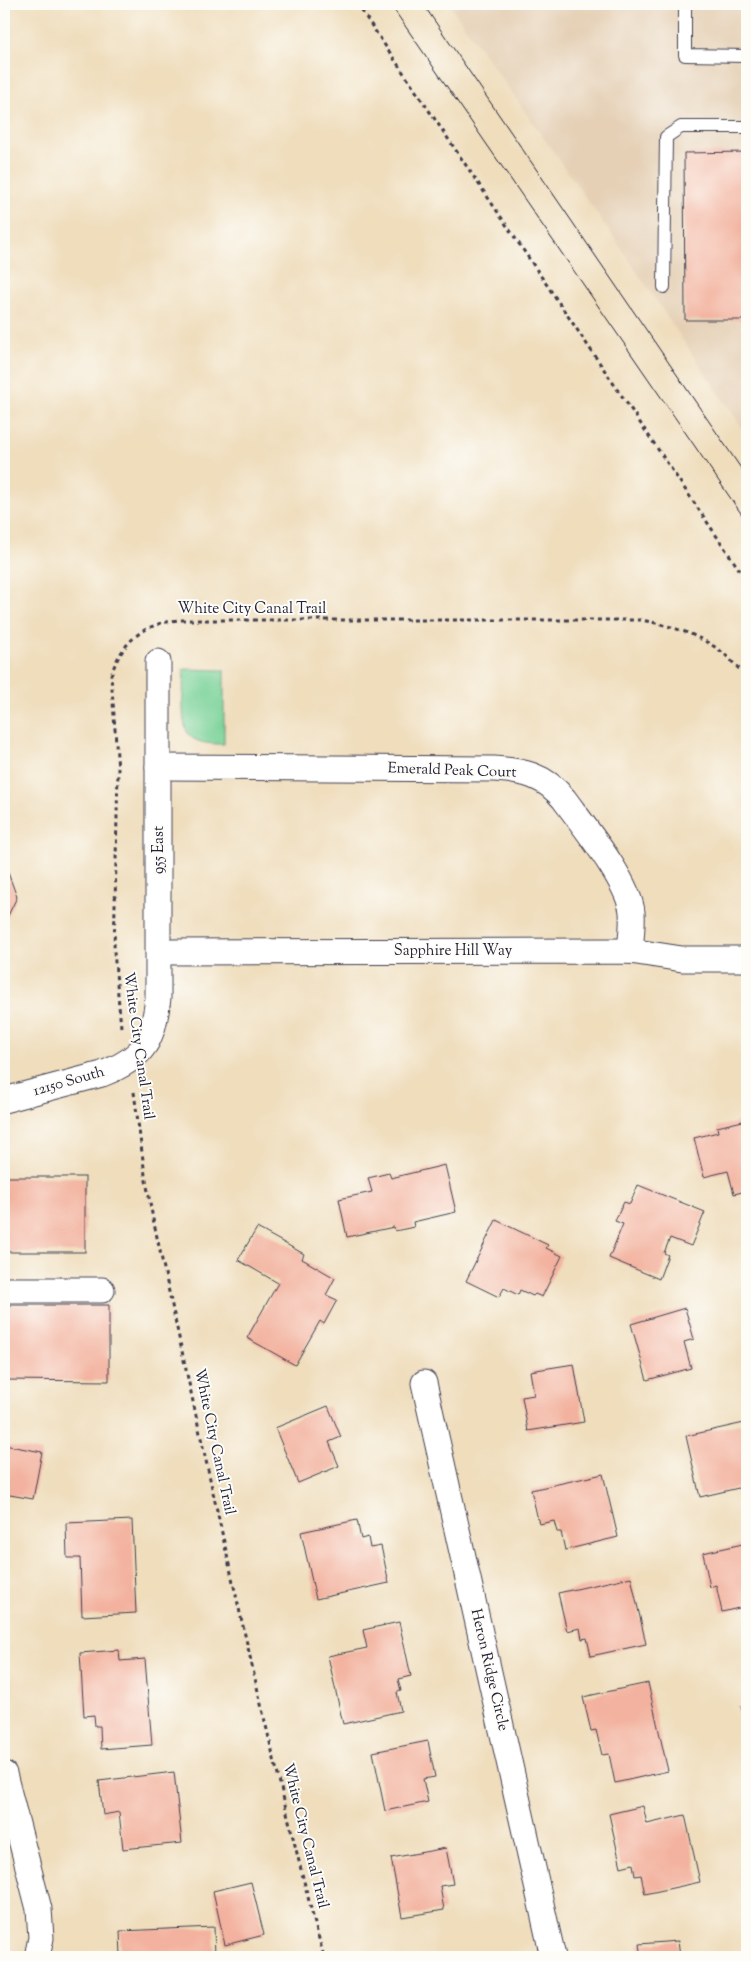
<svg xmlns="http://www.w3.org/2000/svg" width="751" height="1961" viewBox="0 0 751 1961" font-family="'Sorts Mill Goudy',serif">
<rect width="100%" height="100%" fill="#fdfcf7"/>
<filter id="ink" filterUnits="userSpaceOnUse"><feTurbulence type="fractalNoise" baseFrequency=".02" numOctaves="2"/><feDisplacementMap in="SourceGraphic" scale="10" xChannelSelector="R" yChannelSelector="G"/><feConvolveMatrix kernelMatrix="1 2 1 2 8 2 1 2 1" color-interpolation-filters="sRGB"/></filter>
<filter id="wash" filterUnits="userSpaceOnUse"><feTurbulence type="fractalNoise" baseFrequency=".0096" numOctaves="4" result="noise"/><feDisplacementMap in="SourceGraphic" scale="20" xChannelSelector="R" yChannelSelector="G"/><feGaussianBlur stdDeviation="1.12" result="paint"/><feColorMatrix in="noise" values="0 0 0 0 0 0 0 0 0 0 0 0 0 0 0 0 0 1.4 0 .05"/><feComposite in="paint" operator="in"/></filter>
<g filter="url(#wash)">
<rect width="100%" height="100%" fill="#efddbc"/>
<polygon fill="#e5d0b6" points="449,4 747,4 747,435 612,235"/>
<path fill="#78d197" stroke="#4d7a69" d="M 184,669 L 224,670 L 224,744 C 213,744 198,744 190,736 C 179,725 184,684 184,669 Z"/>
<g id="blocks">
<g fill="#f3b29f">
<polygon points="747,152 747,320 685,320 684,153"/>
<polygon points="4,862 17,897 4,924"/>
<polygon points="747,1120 747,1191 734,1194 728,1171 704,1177 694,1138 718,1132 717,1127"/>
<polygon points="445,1165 456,1212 413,1222 414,1227 395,1231 394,1227 347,1237 339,1199 372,1192 368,1178 389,1173 391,1178"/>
<rect x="4" y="1177" width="81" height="75"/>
<polygon points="638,1185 705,1212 691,1246 670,1238 664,1253 668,1255 659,1279 609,1258 623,1224 615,1221 624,1202 630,1204"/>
<polygon points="496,1220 548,1245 546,1248 562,1256 542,1297 535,1294 533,1296 520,1290 518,1295 504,1288 499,1297 466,1281"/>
<polygon points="257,1228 304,1254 302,1259 335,1278 326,1295 337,1300 324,1324 320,1321 295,1365 247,1338 278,1283 238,1260"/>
<polygon points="4,1305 109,1305 109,1381 4,1380"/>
<polygon points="685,1308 694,1339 684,1342 691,1368 647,1380 631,1324"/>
<polygon points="574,1364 584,1422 528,1431 522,1397 534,1395 530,1371"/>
<polygon points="328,1406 341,1437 329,1442 339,1466 298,1483 275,1428"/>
<polygon points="744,1423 747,1438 747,1486 700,1497 686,1436"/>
<polygon points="4,1445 42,1452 33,1499 4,1494"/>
<polygon points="603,1474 618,1537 565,1550 561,1532 557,1532 554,1521 539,1524 531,1490"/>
<polygon points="132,1520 136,1613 82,1616 80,1558 67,1558 66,1523"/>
<polygon points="357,1520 361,1539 368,1537 370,1548 381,1546 389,1583 316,1599 301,1532"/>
<polygon points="747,1543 747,1606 722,1612 716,1585 710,1587 703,1553"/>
<polygon points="631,1577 646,1644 591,1656 587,1638 582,1639 580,1628 567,1631 558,1593"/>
<polygon points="399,1622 411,1676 398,1679 401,1691 397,1692 401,1711 343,1724 328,1656 367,1648 363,1630"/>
<polygon points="119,1650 120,1661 145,1659 152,1745 101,1749 100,1726 95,1726 94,1715 84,1716 80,1653"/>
<polygon points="648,1683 668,1771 615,1783 609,1754 602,1755 596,1730 591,1731 583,1697"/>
<polygon points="747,1705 747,1730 741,1706"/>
<polygon points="428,1741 435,1777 423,1779 428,1802 385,1811 373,1752"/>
<polygon points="174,1772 182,1843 123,1849 119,1812 103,1815 99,1781"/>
<polygon points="643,1806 647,1824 685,1815 700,1882 645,1894 641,1875 635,1876 633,1864 621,1867 609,1814"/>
<polygon points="446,1848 453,1884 440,1886 444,1910 402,1917 391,1858"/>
<polygon points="251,1882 264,1935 225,1945 213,1891"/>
<polygon points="214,1927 215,1957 121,1957 120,1931"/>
<polygon points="678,1941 680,1957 641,1957 639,1944"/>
</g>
</g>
</g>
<g filter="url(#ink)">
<use href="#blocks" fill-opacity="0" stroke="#413e4e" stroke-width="1"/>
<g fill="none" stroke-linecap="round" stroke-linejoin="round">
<defs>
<g id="service">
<polyline points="685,4 685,55 747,56"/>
<polyline points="664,287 666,137 681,127 747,127"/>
</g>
<g id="minor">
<path d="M 158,767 L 494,769 C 524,771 544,775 564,799 C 583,825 629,882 632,912 C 633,925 631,938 630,951"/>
<polyline points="159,952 630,951 682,959 747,959"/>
<path d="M 4,1100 L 102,1074 C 144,1058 153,1041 158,998 L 158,662"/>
<polyline points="4,1290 102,1290"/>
<polyline points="424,1383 553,1957"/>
<polyline points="4,1774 39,1909 41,1938 37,1957"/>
</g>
</defs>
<use href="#service" stroke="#413e4e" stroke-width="14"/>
<use href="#minor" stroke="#413e4e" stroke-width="27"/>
<g stroke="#413e4e" stroke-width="3" stroke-dasharray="4 4" stroke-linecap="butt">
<polyline points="357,4 747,581"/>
<path d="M 121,1027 L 114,951 L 118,770 L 111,675 C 122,641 144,623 180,620 L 641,620 C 669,625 694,633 718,649 C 729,657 737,668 747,676"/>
<path d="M 134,1092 L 145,1175 L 153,1219 C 192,1396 230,1574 272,1751 C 289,1820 305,1889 324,1957"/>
</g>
<use href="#service" stroke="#fff" stroke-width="12"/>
<use href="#minor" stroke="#fff" stroke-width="25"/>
<g stroke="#22223b" stroke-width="1">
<polyline points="390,4 747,522"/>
<polyline points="423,4 747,477"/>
</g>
</g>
</g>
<g text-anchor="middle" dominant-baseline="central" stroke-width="4" stroke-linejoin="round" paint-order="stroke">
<g font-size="15" fill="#22223b" stroke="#fdfcf7">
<text x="252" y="609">White City Canal Trail</text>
<text transform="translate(452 771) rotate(2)">Emerald Peak Court</text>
<text transform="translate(159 850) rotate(-90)">955 East</text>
<text x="453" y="951">Sapphire Hill Way</text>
<text transform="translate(138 1046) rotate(82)">White City Canal Trail</text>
<text transform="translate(69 1082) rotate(-16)">12150 South</text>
<text transform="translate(214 1442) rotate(78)">White City Canal Trail</text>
<text transform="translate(489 1670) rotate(77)">Heron Ridge Circle</text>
<text transform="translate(305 1836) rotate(76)">White City Canal Trail</text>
</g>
</g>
<rect width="751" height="1961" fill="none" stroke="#fdfcf7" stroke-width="20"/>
</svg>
